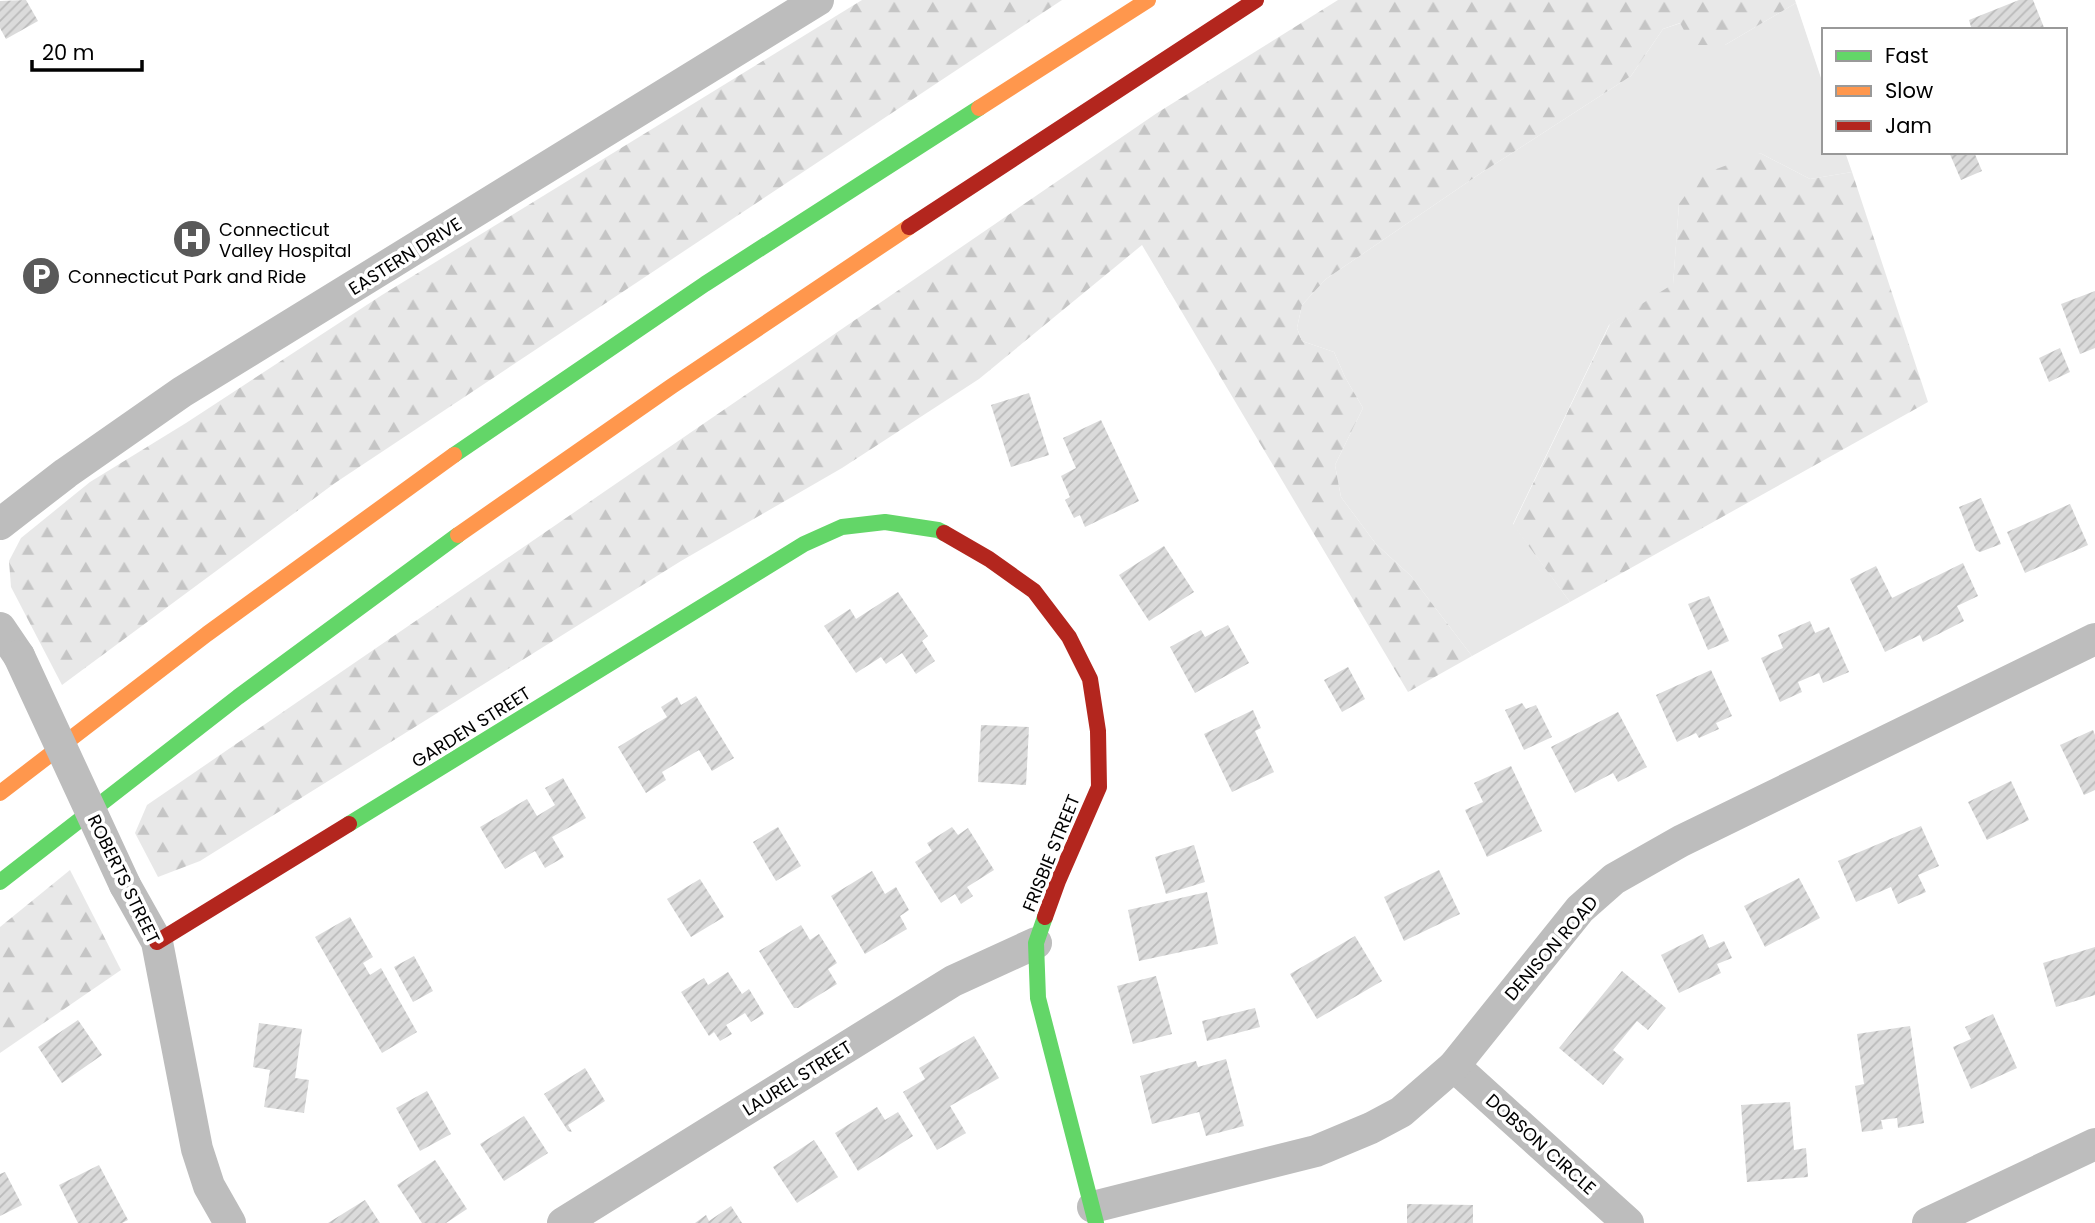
<svg xmlns="http://www.w3.org/2000/svg" width="2095" height="1223" viewBox="0 0 2095 1223" font-family="Poppins,sans-serif">
<defs>
<pattern id="forest-firs" width="22" height="20" patternUnits="userSpaceOnUse" patternTransform="scale(1.75)"><rect width="22" height="20" fill="#e8e8e8"/><path d="M5 1l3.5 6h-7zM16 11l3.5 6h-7z" fill="#c5c5c5"/></pattern>
<pattern id="building-hatch" width="6" height="6" patternUnits="userSpaceOnUse" patternTransform="scale(1.75)"><rect width="6" height="6" fill="#dbdbdb"/><path d="M-1 1l2-2M0 6l6-6M5 7l2-2" fill="none" stroke="#bababa"/></pattern>
</defs>
<rect width="100%" height="100%" fill="#fff"/>
<polygon fill="#e8e8e8" points="1796,3 1824,87 1824,152 1845,152 1852,172 1810,179 1760,153 1679,204 1673,285 1609,325 1513,524 1570,602 1472,656 1411,576 1376,544 1341,497 1335,465 1363,408 1345,377 1334,352 1302,341 1297,328 1302,305 1326,279 1481,173 1631,76 1663,29 1681,23 1725,45"/>
<g fill="url(#forest-firs)">
<polygon points="862,0 1062,0 335,483 62,685 11,587 9,561 21,538 90,482 186,423 382,295"/>
<polygon points="1338,0 1795,0 1796,3 1725,45 1692,45 1680,23 1663,29 1631,76 1481,173 1326,279 1302,305 1297,328 1302,341 1334,352 1345,377 1363,408 1335,465 1341,497 1376,544 1411,576 1472,656 1408,692 1142,245 979,379 842,468 681,561 200,861 158,877 135,833 147,805 1157,113"/>
<polygon points="1760,153 1810,179 1852,172 1928,402 1570,602 1513,525 1610,324 1673,284 1679,204 1700,175"/>
<polygon points="70,870 121,970 0,1053 0,927"/>
</g>
<g fill="url(#building-hatch)">
<polygon points="26,0 38,21 6,39 0,28 0,1"/>
<polygon points="2019,0 2033,0 2045,30 1972,30 1969,20"/>
<polygon points="1949,152 1974,152 1982,171 1961,180"/>
<polygon points="2095,291 2095,348 2080,354 2061,304"/>
<polygon points="2060,348 2070,372 2049,382 2039,358"/>
<polygon points="1029,393 1049,455 1011,467 991,405"/>
<polygon points="1101,420 1139,501 1085,527 1080,515 1074,518 1065,500 1070,497 1061,476 1076,468 1063,438"/>
<polygon points="1981,498 2001,544 1980,552 1976,550 1959,507"/>
<polygon points="2070,504 2088,545 2025,573 2007,532"/>
<polygon points="1164,546 1194,592 1149,621 1119,575"/>
<polygon points="1963,563 1978,596 1957,606 1964,621 1923,642 1920,635 1885,652 1850,579 1876,566 1892,598"/>
<polygon points="898,592 928,636 922,641 935,661 916,674 902,653 886,664 881,657 856,673 824,626 850,609 856,619"/>
<polygon points="1709,596 1729,641 1708,650 1688,604"/>
<polygon points="1810,621 1815,633 1829,627 1849,672 1823,683 1819,673 1798,682 1802,692 1780,702 1761,658 1783,648 1778,635"/>
<polygon points="1228,625 1249,663 1195,693 1170,647 1201,630 1205,637"/>
<polygon points="1348,667 1365,699 1342,712 1324,680"/>
<polygon points="1711,670 1732,716 1716,723 1719,729 1699,738 1696,733 1677,742 1656,695"/>
<polygon points="696,696 734,758 712,771 699,750 662,772 666,780 646,793 618,747 667,717 661,707 677,697 681,705"/>
<polygon points="1522,703 1526,709 1536,705 1552,737 1524,750 1505,710"/>
<polygon points="1253,710 1261,728 1255,731 1274,772 1232,792 1204,734"/>
<polygon points="1618,712 1647,767 1618,782 1613,773 1575,793 1551,747"/>
<polygon points="981,725 1029,727 1026,785 978,782"/>
<polygon points="2093,730 2095,735 2095,790 2084,795 2060,745"/>
<polygon points="1511,766 1542,831 1487,857 1465,810 1483,802 1474,783"/>
<polygon points="563,778 586,818 552,837 564,857 545,868 535,851 505,869 480,827 527,799 537,816 555,805 545,788"/>
<polygon points="2011,781 2029,820 1987,840 1968,802"/>
<polygon points="1921,826 1939,866 1918,875 1926,892 1898,904 1891,887 1856,902 1838,861"/>
<polygon points="778,827 801,866 776,881 753,842"/>
<polygon points="952,827 958,835 968,828 994,870 967,887 973,896 961,904 955,894 941,903 915,862 932,851 927,843"/>
<polygon points="1194,845 1205,882 1166,894 1155,857"/>
<polygon points="1439,870 1460,914 1404,941 1384,897"/>
<polygon points="872,871 885,894 896,887 909,910 900,916 907,929 865,954 831,896"/>
<polygon points="1799,878 1820,918 1765,947 1744,906"/>
<polygon points="700,879 724,917 691,937 667,899"/>
<polygon points="1207,892 1218,944 1139,961 1128,910"/>
<polygon points="350,917 373,957 363,963 370,975 381,968 417,1032 382,1053 315,937"/>
<polygon points="801,925 810,940 819,934 837,963 828,969 837,984 798,1008 794,1008 759,951"/>
<polygon points="1703,934 1709,948 1724,941 1732,958 1717,964 1721,973 1679,993 1661,955"/>
<polygon points="1355,936 1382,981 1317,1019 1290,974"/>
<polygon points="2095,947 2095,995 2056,1007 2043,963"/>
<polygon points="414,956 433,991 413,1002 394,967"/>
<polygon points="1622,971 1666,1008 1648,1030 1637,1021 1613,1050 1624,1059 1603,1085 1559,1048"/>
<polygon points="728,972 742,994 749,989 764,1014 751,1022 745,1013 726,1025 732,1034 720,1041 714,1032 709,1036 681,992 704,978 708,985"/>
<polygon points="1156,976 1172,1034 1133,1044 1117,986"/>
<polygon points="1255,1008 1260,1027 1207,1041 1202,1021"/>
<polygon points="1993,1014 2017,1068 1971,1089 1953,1047 1971,1039 1965,1027"/>
<polygon points="78,1020 102,1055 62,1083 38,1047"/>
<polygon points="259,1023 302,1029 295,1078 309,1080 304,1113 264,1107 270,1070 253,1067"/>
<polygon points="1910,1026 1924,1123 1898,1128 1897,1118 1881,1120 1883,1129 1862,1132 1855,1086 1864,1084 1857,1034"/>
<polygon points="974,1036 999,1078 950,1106 966,1133 937,1150 903,1092 925,1079 919,1068"/>
<polygon points="1226,1059 1244,1126 1206,1136 1199,1112 1152,1124 1140,1076 1196,1061 1198,1067"/>
<polygon points="585,1068 605,1101 568,1125 572,1132 568,1131 544,1094"/>
<polygon points="427,1091 451,1134 420,1151 396,1108"/>
<polygon points="1790,1102 1794,1150 1806,1148 1808,1177 1747,1182 1741,1105"/>
<polygon points="877,1107 885,1120 898,1112 913,1136 858,1171 835,1133"/>
<polygon points="524,1116 548,1153 504,1181 480,1144"/>
<polygon points="814,1140 838,1177 797,1203 773,1167"/>
<polygon points="435,1160 467,1209 446,1223 422,1223 397,1185"/>
<polygon points="99,1165 128,1220 122,1223 78,1223 59,1185"/>
<polygon points="5,1172 22,1205 0,1216 0,1174"/>
<polygon points="365,1200 380,1223 328,1223"/>
<polygon points="1407,1204 1473,1205 1473,1223 1407,1223"/>
<polygon points="731,1206 742,1223 695,1223 706,1215 709,1221"/>
</g>
<g fill="none" stroke-linecap="round" stroke-linejoin="round">
<g stroke="#bdbdbd" stroke-width="32">
<polyline points="0,524 66,473 182,392 818,0"/>
<polyline points="0,628 19,656"/>
<polyline points="125,885 157,942 197,1149 209,1186 230,1223"/>
<polyline points="1454,1066 1628,1223"/>
<polyline points="1093,1207 1316,1151 1371,1128 1401,1112 1454,1066 1580,909 1614,879 1681,841 2095,639"/>
<polyline points="563,1223 953,981 1036,943"/>
<polyline points="1928,1223 2095,1144"/>
</g>
<g stroke="#63d668" stroke-width="16">
<polyline points="454,455 705,284 979,108"/>
<polyline points="349,824 804,544 842,527 885,522 938,530 944,533"/>
<polyline points="0,882 238,697 458,535"/>
<polyline points="1045,917 1036,943 1038,998 1096,1223"/>
</g>
<g stroke="#ff974d" stroke-width="16">
<polyline points="979,108 1148,0"/>
<polyline points="458,535 672,386 909,227"/>
<polyline points="0,793 207,634 454,455"/>
</g>
<g stroke="#b3261e" stroke-width="16">
<polyline points="909,227 1256,0"/>
<polyline points="944,533 989,559 1034,591 1069,637 1090,679 1098,731 1099,787 1058,881 1045,917"/>
<polyline points="157,942 349,824"/>
</g>
<polyline stroke="#bdbdbd" stroke-width="32" points="19,656 125,885"/>
</g>
<defs>
<symbol id="hospital-disc" viewBox="-11 -11 22 22"><circle r="9.5" fill="#595959" stroke="#fff"/><path d="M-5-5h3v3.5h4V-5h3V5h-3V1.5h-4V5h-3Z" fill="#fff"/></symbol>
<symbol id="parking-disc" viewBox="-11 -11 22 22"><circle r="9.5" fill="#595959" stroke="#fff"/><path d="M-3.5-5.5H1a3.5 3.5 0 0 1 0 7H-1V5.5H-3.5ZM-1-3.4V-.6H.8a1.4 1.4 0 0 0 0-2.8Z" fill="#fff"/></symbol>
</defs>
<g fill-rule="evenodd">
<use href="#hospital-disc" x="170" y="217" width="44" height="44"/>
<use href="#parking-disc" x="19" y="254" width="44" height="44"/>
</g>
<g text-anchor="middle" dominant-baseline="central" stroke-width="7" stroke-linejoin="round" paint-order="stroke">
<g font-size="18" fill="#000" stroke="#fff" text-anchor="start">
<text x="219" y="229">Connecticut<tspan x="219" dy="21">Valley Hospital</tspan></text>
<text x="68" y="276">Connecticut Park and Ride</text>
</g>
<g font-size="18" fill="#000" stroke="#fff">
<text transform="translate(405 256) rotate(-32)">EASTERN DRIVE</text>
<text transform="translate(471 727) rotate(-32)">GARDEN STREET</text>
<text transform="translate(1051 853) rotate(-68)">FRISBIE STREET</text>
<text transform="translate(124 879) rotate(64)">ROBERTS STREET</text>
<text transform="translate(1551 948) rotate(-49)">DENISON ROAD</text>
<text transform="translate(797 1078) rotate(-32)">LAUREL STREET</text>
<text transform="translate(1541 1144) rotate(42)">DOBSON CIRCLE</text>
</g>
</g>
<rect x="1822" y="28" width="245" height="126" fill="#ffffff" stroke="#999999" stroke-width="2"/>
<rect x="1836" y="51" width="35" height="10" fill="#63d668" stroke="#999999" stroke-width="2"/>
<text x="1885" y="63" font-size="21" fill="#000000">Fast</text>
<rect x="1836" y="86" width="35" height="10" fill="#ff974d" stroke="#999999" stroke-width="2"/>
<text x="1885" y="98" font-size="21" fill="#000000">Slow</text>
<rect x="1836" y="121" width="35" height="10" fill="#b3261e" stroke="#999999" stroke-width="2"/>
<text x="1885" y="133" font-size="21" fill="#000000">Jam</text>
<path d="M32 60v10h110v-10" fill="none" stroke="#000000" stroke-width="3.5"/>
<text x="42" y="60" font-size="21" fill="#000000" stroke="#ffffff" stroke-width="5" paint-order="stroke">20 m</text>
</svg>
